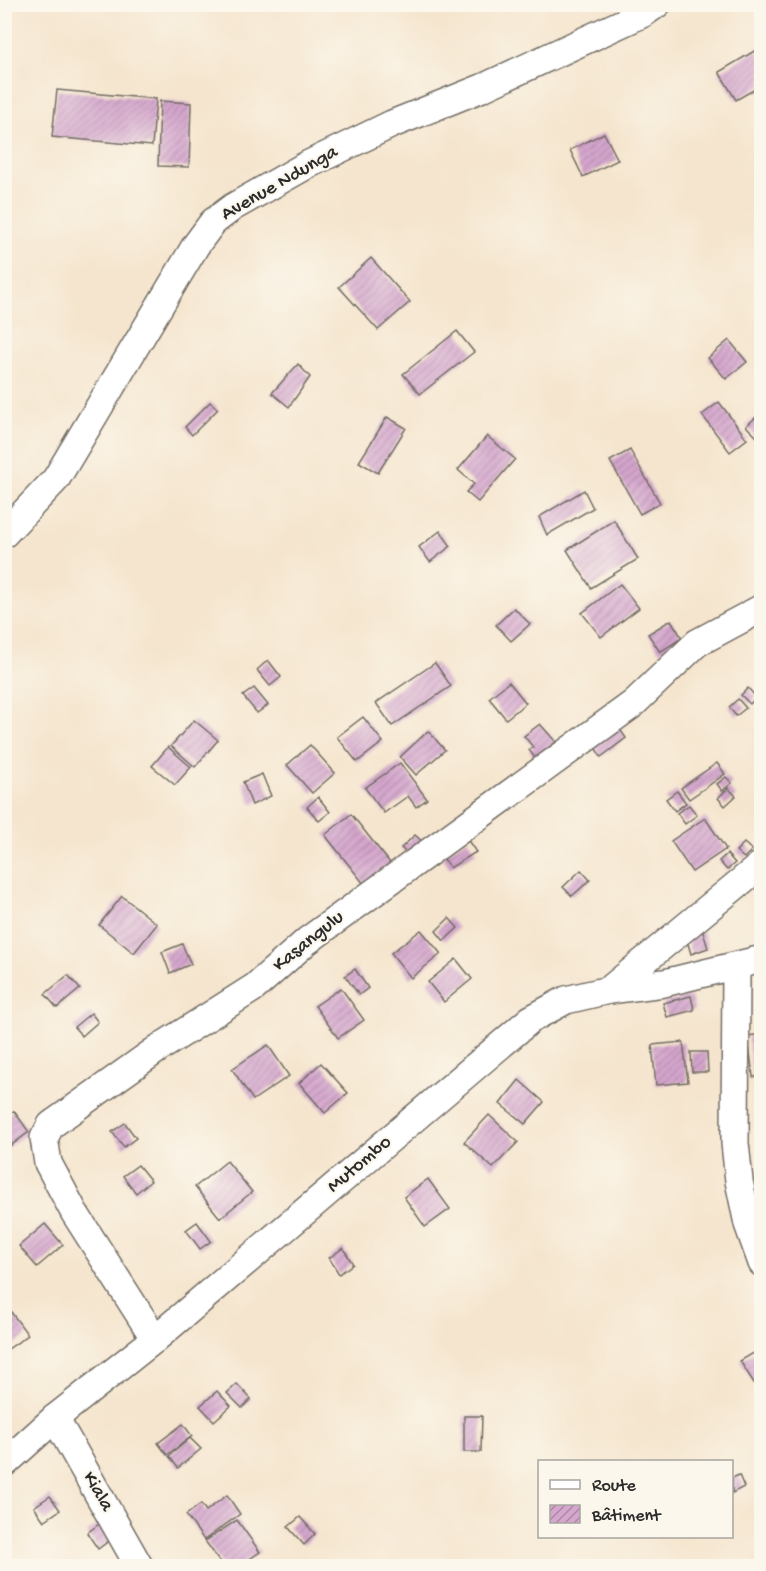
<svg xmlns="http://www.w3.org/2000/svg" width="766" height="1571" viewBox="0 0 766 1571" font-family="'Gochi Hand',sans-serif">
<defs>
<pattern id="building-hatch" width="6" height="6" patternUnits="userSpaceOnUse" patternTransform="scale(1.5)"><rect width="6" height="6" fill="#d5a6ce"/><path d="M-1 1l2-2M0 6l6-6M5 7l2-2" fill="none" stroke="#ad87a7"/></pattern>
</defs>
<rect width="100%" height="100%" fill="#fbf7ec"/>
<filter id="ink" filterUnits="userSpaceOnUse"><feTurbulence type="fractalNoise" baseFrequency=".0167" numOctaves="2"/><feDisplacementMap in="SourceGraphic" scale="12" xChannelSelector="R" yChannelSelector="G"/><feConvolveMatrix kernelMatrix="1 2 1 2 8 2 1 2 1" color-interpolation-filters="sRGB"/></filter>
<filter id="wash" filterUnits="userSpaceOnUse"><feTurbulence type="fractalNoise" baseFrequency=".008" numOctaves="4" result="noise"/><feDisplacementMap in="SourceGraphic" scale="24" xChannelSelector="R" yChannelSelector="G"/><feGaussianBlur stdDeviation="1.35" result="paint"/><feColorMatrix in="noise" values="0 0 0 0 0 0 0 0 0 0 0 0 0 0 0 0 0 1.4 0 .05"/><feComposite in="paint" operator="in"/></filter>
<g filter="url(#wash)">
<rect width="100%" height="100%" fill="#f5e5ce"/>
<g id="blocks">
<g fill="url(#building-hatch)">
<polygon points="756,50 762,58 762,85 736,100 719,72"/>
<polygon points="57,90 156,99 152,146 52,137"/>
<polygon points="160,101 191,103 189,167 158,166"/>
<polygon points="604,133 618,160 583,177 570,150"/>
<polygon points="371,258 410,302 378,330 339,287"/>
<polygon points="457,331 474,352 420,394 403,374"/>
<polygon points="729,340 747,362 726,379 708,358"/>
<polygon points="298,364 310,377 289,407 272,393"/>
<polygon points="210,402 218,409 192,435 185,427"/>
<polygon points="719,402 747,439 730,452 702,415"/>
<polygon points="762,412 762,442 746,426"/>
<polygon points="387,417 406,428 378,473 359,462"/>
<polygon points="487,436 515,459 478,502 466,492 474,484 458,470"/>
<polygon points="630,450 660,503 640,514 610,461"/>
<polygon points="584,490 593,508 547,535 539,517"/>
<polygon points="614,520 638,559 591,588 567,550"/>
<polygon points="440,531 451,546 430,562 419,547"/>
<polygon points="620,584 639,608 601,637 582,613"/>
<polygon points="514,608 530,624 511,641 496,625"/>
<polygon points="671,620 682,638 660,652 648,634"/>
<polygon points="268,660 281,677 270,686 257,670"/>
<polygon points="435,663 451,686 392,726 376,703"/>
<polygon points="509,682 526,703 506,719 489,698"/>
<polygon points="254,688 268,705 257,713 243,696"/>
<polygon points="748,688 756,697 750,704 741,695"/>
<polygon points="738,699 746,708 736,716 729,707"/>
<polygon points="363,717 383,742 357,762 337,737"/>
<polygon points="194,720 218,740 195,767 171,746"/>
<polygon points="540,724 556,742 535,758 529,750 533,747 524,736"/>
<polygon points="619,728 626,738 601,757 594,746"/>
<polygon points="428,731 445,750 416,775 400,757"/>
<polygon points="310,745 335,773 312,793 287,765"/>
<polygon points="168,747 191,767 175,785 152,766"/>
<polygon points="400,763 427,799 416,807 408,796 384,813 365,788"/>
<polygon points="717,763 725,774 689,799 681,788"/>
<polygon points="262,774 271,796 252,805 243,782"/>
<polygon points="726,777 732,783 722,791 717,784"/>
<polygon points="728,788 736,796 725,806 718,798"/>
<polygon points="677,791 686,803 675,811 666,799"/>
<polygon points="318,797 330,812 319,821 307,807"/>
<polygon points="689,805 697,815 685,824 677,813"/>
<polygon points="351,814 390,863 364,884 325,835"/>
<polygon points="705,818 726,849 692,872 671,841"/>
<polygon points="415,835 424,843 410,856 401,848"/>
<polygon points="467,839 476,852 450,868 442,856"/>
<polygon points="744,843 752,850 744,858 736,851"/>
<polygon points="727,854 735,863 727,870 719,861"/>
<polygon points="581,870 590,880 572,896 563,887"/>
<polygon points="122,896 157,924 134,953 99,925"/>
<polygon points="449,918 458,928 444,941 436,931"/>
<polygon points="421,930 441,954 411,978 391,953"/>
<polygon points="703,932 708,948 691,954 686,937"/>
<polygon points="182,944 191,964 170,973 162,952"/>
<polygon points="456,959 472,979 444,1002 428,982"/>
<polygon points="355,969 368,988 359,995 345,976"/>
<polygon points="68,975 80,989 57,1008 45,994"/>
<polygon points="341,988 364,1020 338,1038 315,1006"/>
<polygon points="691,996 694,1010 667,1017 663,1003"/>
<polygon points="91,1013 98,1022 82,1036 74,1027"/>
<polygon points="762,1034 762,1076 753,1077 748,1036"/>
<polygon points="683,1042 688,1082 656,1085 652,1045"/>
<polygon points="268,1045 289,1076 253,1100 232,1069"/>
<polygon points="691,1052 707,1052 708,1072 692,1072"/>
<polygon points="321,1063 348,1093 325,1113 299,1083"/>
<polygon points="519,1080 544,1102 525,1124 500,1104"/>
<polygon points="14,1111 29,1132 6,1149 4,1118"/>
<polygon points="489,1115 518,1142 493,1168 464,1142"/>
<polygon points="125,1123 136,1138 124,1147 112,1132"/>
<polygon points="227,1161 252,1192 220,1218 195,1187"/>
<polygon points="138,1165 151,1181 136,1193 123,1176"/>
<polygon points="428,1179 450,1209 425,1227 404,1197"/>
<polygon points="197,1222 211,1241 200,1249 186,1230"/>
<polygon points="45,1224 63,1245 37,1267 19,1246"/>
<polygon points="343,1248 353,1264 339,1274 329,1258"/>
<polygon points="11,1312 28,1335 8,1349 4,1345 4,1317"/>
<polygon points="762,1348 762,1379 754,1383 740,1361"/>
<polygon points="237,1384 251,1399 242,1408 227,1393"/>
<polygon points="217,1391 231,1406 214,1421 200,1406"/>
<polygon points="464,1416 482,1416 481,1452 464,1452"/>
<polygon points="183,1424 192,1436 167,1455 158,1443"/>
<polygon points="190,1438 201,1449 178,1468 169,1456"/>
<polygon points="739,1475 744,1487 732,1493 732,1478"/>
<polygon points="227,1495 240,1514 204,1540 186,1515 201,1504 206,1511"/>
<polygon points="50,1496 60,1510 44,1521 34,1507"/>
<polygon points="300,1517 315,1534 304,1545 288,1527"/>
<polygon points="237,1520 260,1552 239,1566 223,1566 205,1541"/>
<polygon points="99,1524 110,1540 98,1549 87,1533"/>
</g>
</g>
</g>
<g filter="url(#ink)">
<use href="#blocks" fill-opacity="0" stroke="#726c64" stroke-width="1.5"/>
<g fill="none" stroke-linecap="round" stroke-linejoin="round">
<defs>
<g id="minor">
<polyline points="4,534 56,479 196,245 213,222 233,207 307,165 392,124 482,88 644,13 657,4"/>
<polyline points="736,967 735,1143 739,1181 748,1224 762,1263"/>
<polyline points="609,990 762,864"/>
<polyline points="155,1339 74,1212 48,1163 44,1138 51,1125 159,1048 255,987 307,941 633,704 697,643 762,608"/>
<polyline points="55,1418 139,1566"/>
<polyline points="4,1464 55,1418 155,1339 531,1019 566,1000 609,990 664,983 762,959"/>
</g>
</defs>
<use href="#minor" stroke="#726c64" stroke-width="30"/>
<use href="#minor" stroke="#fff" stroke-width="27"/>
</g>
</g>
<g text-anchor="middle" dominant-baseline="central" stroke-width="4.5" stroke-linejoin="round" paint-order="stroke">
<g font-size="20" fill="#2b2b2b" stroke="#fbf7ec">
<text transform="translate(280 184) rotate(-30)">Avenue Ndunga</text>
<text transform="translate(309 942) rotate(-39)">Kasangulu</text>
<text transform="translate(360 1165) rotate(-40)">Mutombo</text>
<text transform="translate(97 1492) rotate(60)">Kiala</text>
</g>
</g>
<rect width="766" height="1571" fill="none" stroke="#fbf7ec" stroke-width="24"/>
<rect x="538" y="1460" width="195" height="78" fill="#fbf7ec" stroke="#a8a59f" stroke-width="1.5"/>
<rect x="550" y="1480" width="30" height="9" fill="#ffffff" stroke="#a8a59f" stroke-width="1.5"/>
<text x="592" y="1490" font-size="18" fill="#2b2b2b">Route</text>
<rect x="550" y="1505" width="30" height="18" fill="url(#building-hatch)" stroke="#a8a59f" stroke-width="1.5"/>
<text x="592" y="1520" font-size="18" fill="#2b2b2b">Bâtiment</text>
</svg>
